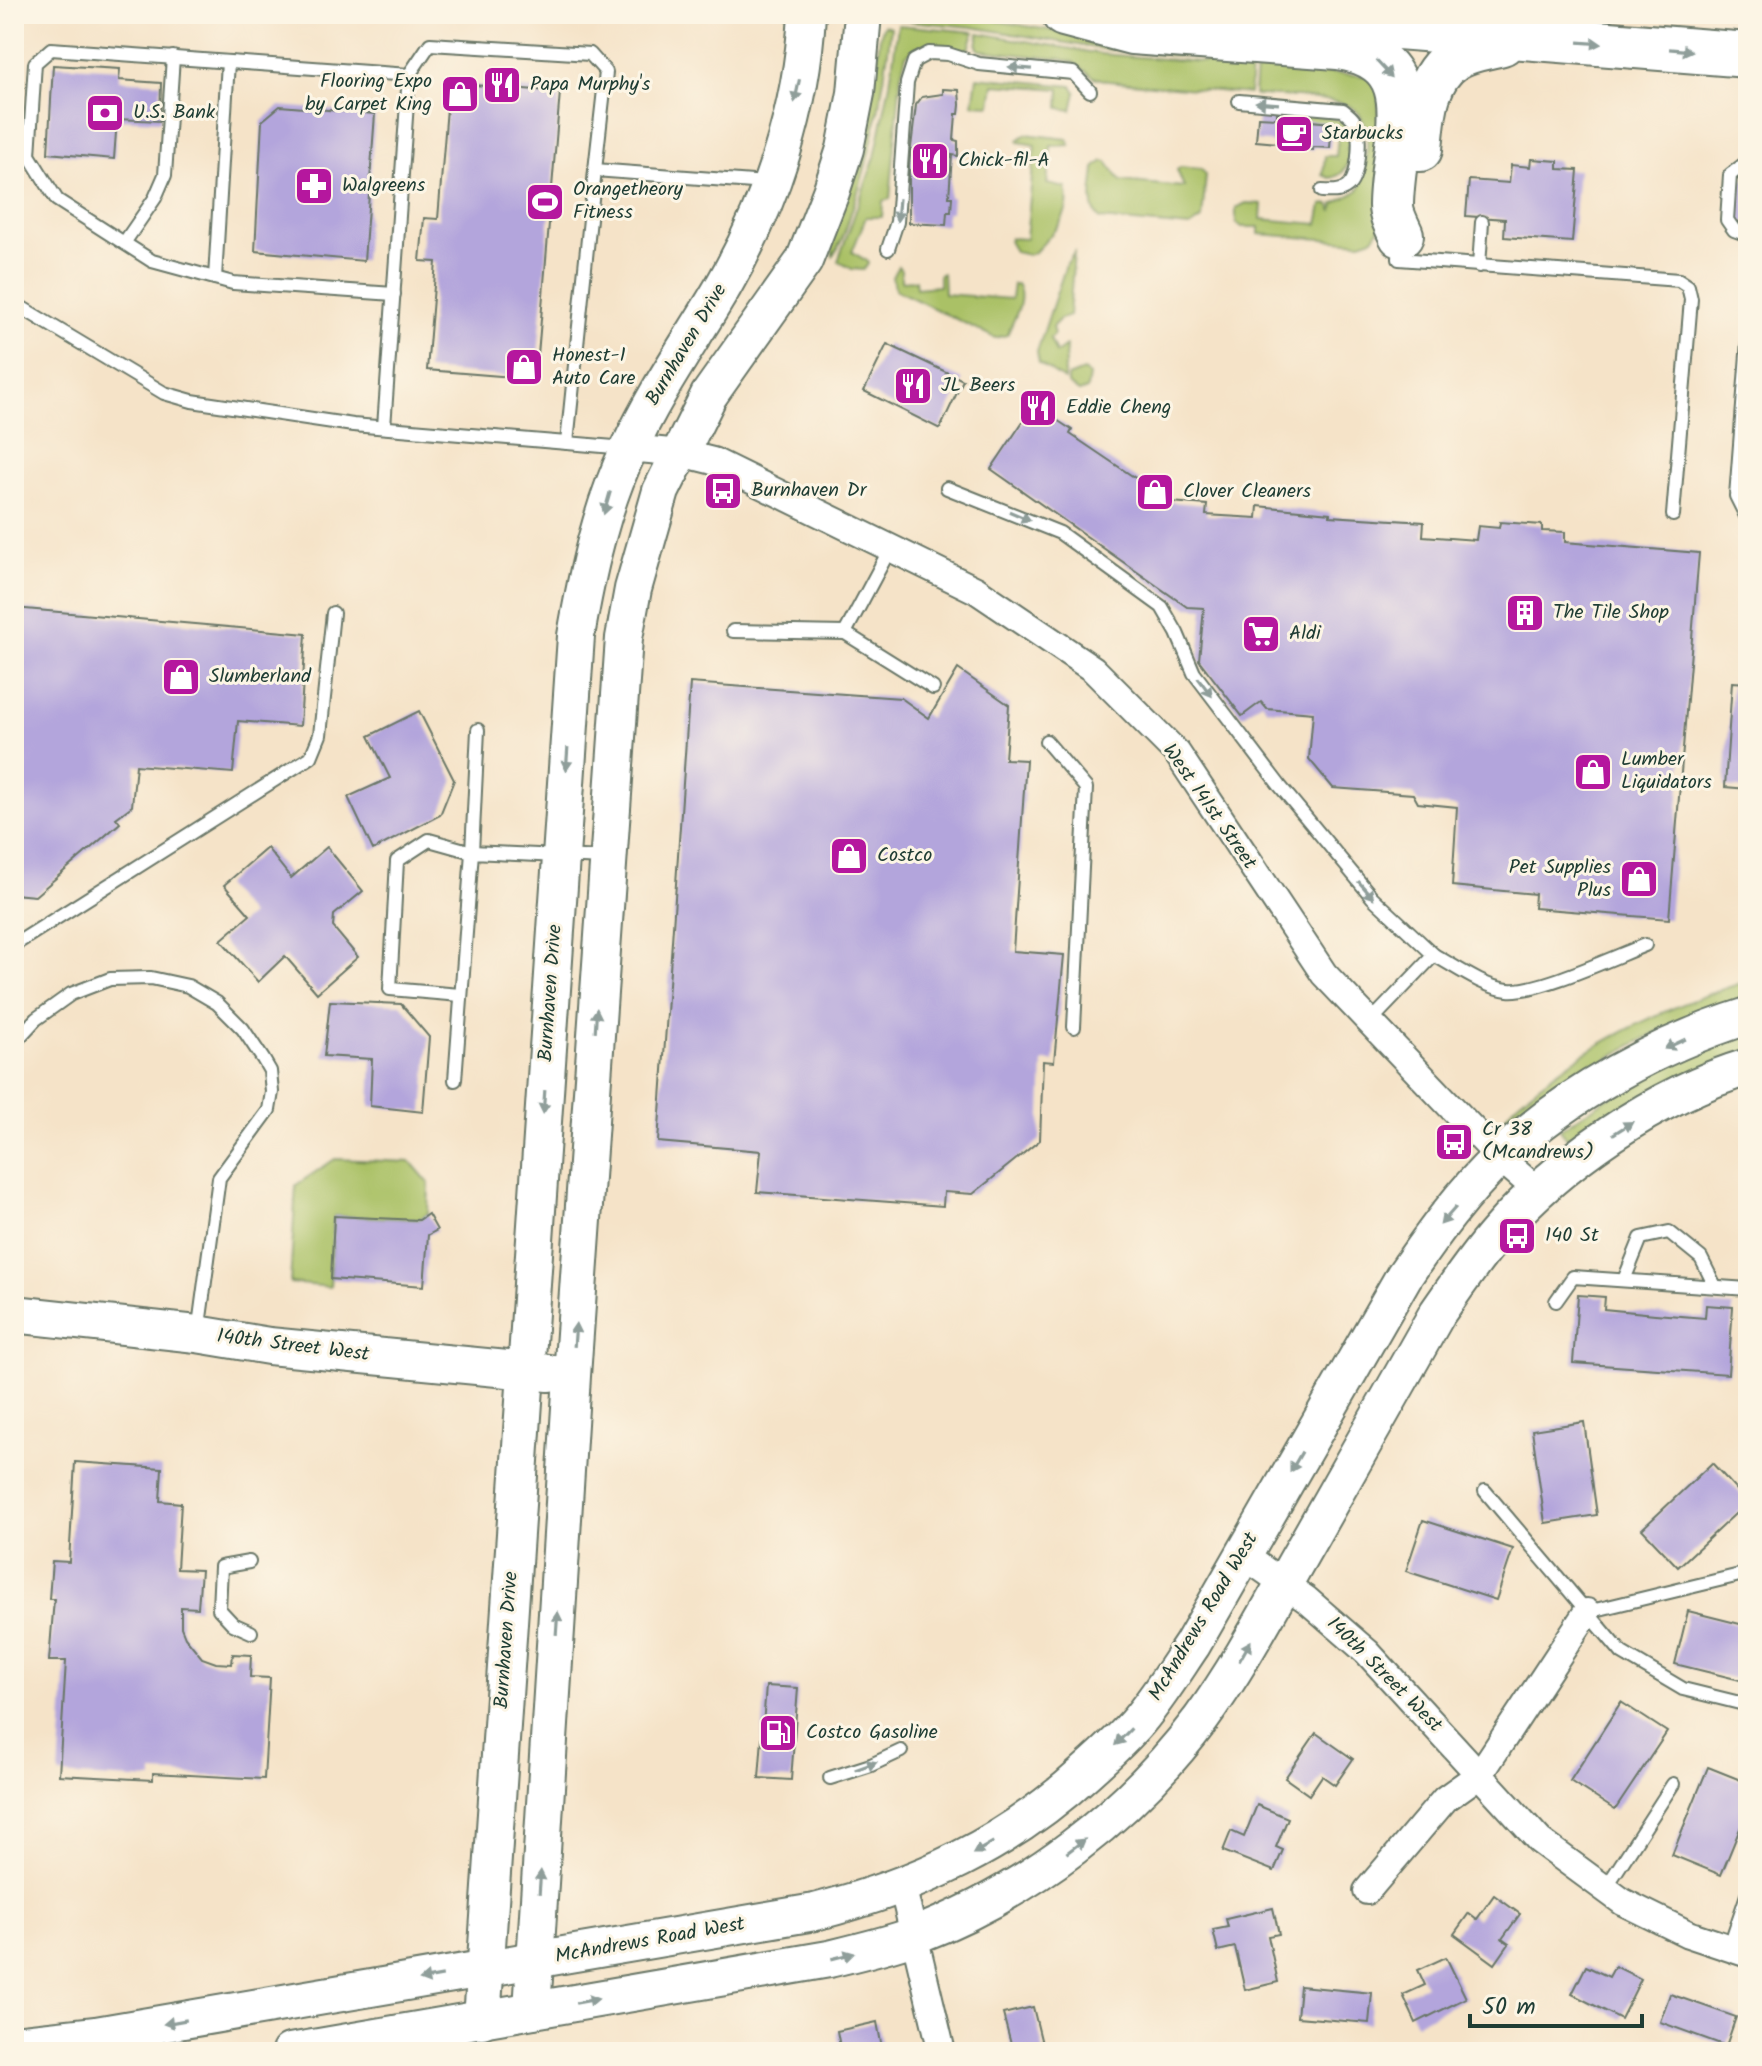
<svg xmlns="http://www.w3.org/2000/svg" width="1762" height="2066" viewBox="0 0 1762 2066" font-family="Kalam,sans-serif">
<rect width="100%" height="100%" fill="#fcf5e5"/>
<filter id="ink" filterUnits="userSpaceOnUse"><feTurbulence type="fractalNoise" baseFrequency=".0125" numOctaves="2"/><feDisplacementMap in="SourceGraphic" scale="16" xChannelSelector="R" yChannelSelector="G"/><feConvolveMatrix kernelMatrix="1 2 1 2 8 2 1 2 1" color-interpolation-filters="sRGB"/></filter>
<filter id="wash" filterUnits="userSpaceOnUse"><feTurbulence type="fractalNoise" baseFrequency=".006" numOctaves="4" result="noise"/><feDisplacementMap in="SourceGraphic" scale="32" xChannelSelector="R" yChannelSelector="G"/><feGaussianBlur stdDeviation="1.8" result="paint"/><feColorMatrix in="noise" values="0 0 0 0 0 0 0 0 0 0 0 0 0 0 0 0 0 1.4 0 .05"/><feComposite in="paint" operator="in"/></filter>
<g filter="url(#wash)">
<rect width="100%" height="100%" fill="#f5e3c8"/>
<g fill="#aac166" stroke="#647f4d" stroke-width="2">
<polygon points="898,14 963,15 1072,34 1293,65 1102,49 972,27 900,20"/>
<path d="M 884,25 L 891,27 C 884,89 873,150 852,210 C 847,225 843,242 833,256 L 831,240 L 874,88 L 880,36 Z"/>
<polygon points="898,25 974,32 969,49 917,47 906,55 901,75 890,199 883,201 882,217 866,217 852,252 867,261 868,264 863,270 852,269 838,261 875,157 890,83"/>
<polygon points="979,33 1101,54 1251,66 1249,94 1108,81 1094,77 1073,62 1061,59 979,50 977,46"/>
<path d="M 1256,67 L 1368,76 L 1378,74 L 1381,226 L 1373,238 L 1361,242 L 1259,234 L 1259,227 L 1242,227 L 1236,223 L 1236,208 L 1246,203 L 1262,204 L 1261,219 L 1318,224 L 1322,205 L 1330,204 L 1333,212 L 1334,204 L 1359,190 C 1365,177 1366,162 1367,147 C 1368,133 1365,116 1353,108 C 1337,97 1275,96 1254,95 Z"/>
<polygon points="977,77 1072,86 1076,92 1072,110 1059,108 1060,89 994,84 991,105 973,104"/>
<path d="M 1289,114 C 1304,115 1356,113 1351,138 C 1350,142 1348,145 1347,149 L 1350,150 C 1349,164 1346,175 1330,178 L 1323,175 L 1325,156 L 1336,156 L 1339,127 L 1289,119 Z"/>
<path d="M 1026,134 L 1067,139 L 1070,145 L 1051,146 L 1047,184 L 1066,188 C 1074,216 1051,234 1035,252 L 1028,255 L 1015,252 L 1009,241 L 1010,238 L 1026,239 L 1035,145 L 1019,142 L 1018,140 Z"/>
<path d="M 1103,161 L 1107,162 L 1121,181 L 1184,187 L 1177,170 L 1180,167 L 1201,169 L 1206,175 L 1202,219 L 1190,227 L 1100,219 C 1087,206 1094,186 1095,168 Z"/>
<polygon points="1074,253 1069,316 1060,319 1052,327 1054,334 1050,339 1056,353 1066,346 1064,380 1039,363 1037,352 1066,265"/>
<path d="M 898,266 L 901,270 L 901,281 L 915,280 L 916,288 L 939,286 L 939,275 L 943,273 L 944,294 L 1011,299 L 1013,284 L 1017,284 C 1027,299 1013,320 1007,335 L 995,338 L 896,290 L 892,277 Z"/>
<polygon points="1083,371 1089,375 1087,389 1079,392 1068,384 1068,377"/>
<path d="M 1748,981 L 1748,997 L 1659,1031 L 1615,1054 L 1519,1118 L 1504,1119 C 1511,1105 1527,1095 1539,1085 C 1601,1037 1674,1004 1748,981 Z"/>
<polygon points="1748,1032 1748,1051 1567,1138 1560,1129 1642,1076"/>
<polygon points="335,1159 411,1162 429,1183 428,1214 419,1220 334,1216 330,1287 290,1283 296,1185"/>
</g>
<g id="blocks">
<g fill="#b3a5dc">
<polygon points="53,65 120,69 119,80 161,83 160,121 117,119 114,159 48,153"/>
<polygon points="449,83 560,92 536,379 427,370 436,262 420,261 424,218 438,219"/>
<polygon points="943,89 959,90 960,105 959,114 956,114 954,140 958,141 958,156 952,155 949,197 952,197 951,212 947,212 946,225 909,223 909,165 916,105 922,97 943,94"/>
<polygon points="280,106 375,114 364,261 255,251 262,121"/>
<polygon points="1277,112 1289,114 1289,119 1332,123 1330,148 1313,147 1313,150 1289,148 1289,144 1256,141 1258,117 1277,118"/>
<polygon points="1531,159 1558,161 1558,169 1578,170 1572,242 1504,237 1505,219 1466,216 1469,180 1509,183 1511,165 1530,167"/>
<polygon points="1736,179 1748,180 1748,223 1732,221"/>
<polygon points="887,344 963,380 940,429 864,391"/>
<polygon points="1034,405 1072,430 1070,434 1171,502 1207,505 1206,515 1257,518 1258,506 1330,513 1330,516 1424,522 1423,536 1476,540 1478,526 1499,528 1500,522 1542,525 1542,531 1565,532 1565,542 1699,553 1669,919 1534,908 1535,894 1452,886 1457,807 1418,803 1413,794 1333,788 1309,759 1313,713 1267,709 1261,702 1242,716 1199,660 1204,608 1187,607 991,469"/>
<polygon points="14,608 306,634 300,726 238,721 233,773 136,765 132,806 116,818 120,823 35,896 14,894"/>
<polygon points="958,669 1009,705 1005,759 1026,760 1013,951 1064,955 1054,1062 1043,1061 1040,1140 973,1194 944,1192 943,1206 757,1192 761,1151 658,1142 690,683 901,698 929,718"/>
<polygon points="1732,682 1748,683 1748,789 1725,787"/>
<polygon points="419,711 454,780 440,815 373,850 348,797 390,778 369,736"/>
<polygon points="327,847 363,891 334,915 333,927 358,957 317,993 285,956 258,982 221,940 250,915 224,885 267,848 291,878"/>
<polygon points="330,1001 401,1004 429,1037 423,1112 370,1106 372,1059 324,1056"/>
<polygon points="428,1214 437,1230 428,1235 424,1286 331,1279 334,1216 419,1220"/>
<polygon points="1578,1295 1605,1297 1604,1309 1655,1314 1705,1318 1706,1305 1733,1307 1728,1374 1573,1363"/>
<polygon points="1584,1422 1597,1515 1545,1523 1532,1430"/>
<polygon points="75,1462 162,1468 160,1501 181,1503 177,1569 201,1570 198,1608 181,1607 181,1627 185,1637 202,1658 216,1663 232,1664 233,1654 251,1655 250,1677 270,1678 264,1779 153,1773 153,1780 59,1775 66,1661 49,1661 54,1599 49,1599 52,1561 69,1562"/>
<polygon points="1712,1463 1748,1502 1678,1567 1642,1529"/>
<polygon points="1423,1520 1513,1549 1496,1600 1406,1571"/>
<polygon points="1688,1611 1748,1626 1748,1682 1675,1664"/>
<polygon points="766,1686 798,1688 791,1780 759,1778"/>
<polygon points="1621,1702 1667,1732 1615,1810 1570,1781"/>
<polygon points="1316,1733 1353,1759 1335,1785 1322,1776 1309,1795 1285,1778"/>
<polygon points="1708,1767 1748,1783 1748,1809 1721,1875 1672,1855"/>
<polygon points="1257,1805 1288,1818 1276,1847 1283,1850 1274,1871 1223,1851 1231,1831 1244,1837"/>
<polygon points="1494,1895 1520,1914 1502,1939 1509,1944 1495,1964 1454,1934 1469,1913 1477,1919"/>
<polygon points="1273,1908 1279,1934 1268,1936 1278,1982 1245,1990 1235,1947 1218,1951 1213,1930 1228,1927 1226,1919"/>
<polygon points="1446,1957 1466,1998 1416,2023 1403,1995 1425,1985 1418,1970"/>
<polygon points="1586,1966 1609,1977 1615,1966 1641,1979 1621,2019 1572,1994"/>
<polygon points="1300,1986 1372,1993 1369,2023 1297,2017"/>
<polygon points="1670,1994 1736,2017 1726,2046 1660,2022"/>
<polygon points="1033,2007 1044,2052 1013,2052 1003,2014"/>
<polygon points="877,2022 882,2048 874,2049 875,2052 841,2052 837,2031"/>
</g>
</g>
</g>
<g filter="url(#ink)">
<use href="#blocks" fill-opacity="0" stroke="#6a7768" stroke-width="2"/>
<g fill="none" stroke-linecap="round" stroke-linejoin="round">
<defs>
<g id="lane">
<path d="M 1239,101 L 1343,110 C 1349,115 1354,118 1356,124 C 1361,138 1359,179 1347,187 C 1340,193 1330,191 1322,191"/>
<polyline points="1748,161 1730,175 1727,220 1734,230 1748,235"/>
<polyline points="1400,240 1399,259 1679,280 1688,286 1691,299 1673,515"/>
<polyline points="124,243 155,198 165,175 173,57"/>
<polyline points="888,249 897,222 907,83 914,61 929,53 948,54 979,64 1073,73 1090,91"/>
<polyline points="1479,266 1482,222"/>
<polyline points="215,278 228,62"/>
<polyline points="394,294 233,283 152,261 57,200 29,155 35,63 51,49 409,75"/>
<polyline points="14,303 164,393 192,401 353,425 626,448"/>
<polyline points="384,427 409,75 430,44 590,54 606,72 595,170"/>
<polyline points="567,443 595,170 766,183"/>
<polyline points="947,488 1060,533 1162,607 1177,633 1194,673 1280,786 1372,897 1434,955"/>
<polyline points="1747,518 1736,496 1748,341"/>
<polyline points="733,631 845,633 891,547"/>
<polyline points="845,633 933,688"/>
<polyline points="1046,741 1086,788 1074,1027"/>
<polyline points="14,945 311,757 320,735 333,613"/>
<polyline points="460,995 390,989 397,861 429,840 472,852 478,730"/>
<path d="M 1370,1022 L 1434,955 C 1456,967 1483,987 1508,990 C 1537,993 1614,957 1645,945"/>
<polyline points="14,1043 36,1019 71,994 110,979 151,978 188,986 217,1003 243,1029 263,1059 270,1071 272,1092 269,1110 219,1178 198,1333"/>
<polyline points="455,1080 472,852 604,858"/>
<polyline points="1624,1280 1641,1238 1669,1232 1701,1258 1715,1286"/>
<polyline points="1556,1301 1573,1277 1748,1289"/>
<polyline points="1485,1491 1622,1653 1683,1689 1748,1705"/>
<polyline points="249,1562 221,1567 219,1609 233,1624 251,1632"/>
<polyline points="1587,1612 1748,1573"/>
<polyline points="830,1778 871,1765 901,1751"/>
<polyline points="1605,1889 1673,1784"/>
<polyline points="1729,1948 1748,1892"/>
</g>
<g id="street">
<polyline points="629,448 681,453 713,461 976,590 1093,669 1177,753 1324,974 1500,1158 1538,1191"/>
<polyline points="1243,1555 1307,1600 1367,1652 1540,1841 1623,1902 1688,1934 1748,1954"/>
<polyline points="902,1885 942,2052"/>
<polyline points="1367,1891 1445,1799 1480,1774 1587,1612"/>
</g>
<g id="secondary">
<polyline points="14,1314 197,1334 269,1346 549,1373"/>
<polyline points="532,2010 572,1376 624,638 633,589 661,491 709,395 804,261 831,192 845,149 856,93 863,14"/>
<path d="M 482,2020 L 576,636 C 587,572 601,508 629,449 C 655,391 692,340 724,285 C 771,203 802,110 807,14"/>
<path d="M 14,2044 L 96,2035 L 815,1912 C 919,1885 1007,1845 1087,1771 C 1105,1755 1124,1738 1139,1720 C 1159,1696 1175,1670 1192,1645 L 1404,1276 C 1432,1235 1463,1192 1500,1157 C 1569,1093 1658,1044 1748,1016"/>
<path d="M 290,2052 L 829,1959 C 858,1952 888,1945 916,1935 C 1028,1892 1129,1815 1201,1719 C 1241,1664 1273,1602 1307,1543 C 1351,1466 1394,1389 1438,1312 C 1457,1285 1475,1258 1496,1234 C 1558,1162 1657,1094 1748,1067"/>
</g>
<g id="highway">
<path d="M 1064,14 L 1132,32 L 1338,47 C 1431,60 1391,141 1391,206 C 1391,215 1397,226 1401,235"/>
<polyline points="1233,14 1748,55"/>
<path d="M 1420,149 C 1423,117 1424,78 1454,58 C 1467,49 1487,47 1502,43"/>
</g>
</defs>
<use href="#lane" stroke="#6a7768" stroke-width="16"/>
<use href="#street" stroke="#6a7768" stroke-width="30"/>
<use href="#secondary" stroke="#6a7768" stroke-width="40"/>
<use href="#highway" stroke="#6a7768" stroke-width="48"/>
<use href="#lane" stroke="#fff" stroke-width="12"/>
<use href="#street" stroke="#fff" stroke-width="26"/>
<use href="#secondary" stroke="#fff" stroke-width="36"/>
<use href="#highway" stroke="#fff" stroke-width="44"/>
</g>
<defs><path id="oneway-solid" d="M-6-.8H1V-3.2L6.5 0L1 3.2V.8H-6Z" transform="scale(2)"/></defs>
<g fill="#8f9e9a">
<use href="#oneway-solid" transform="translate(1590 43) rotate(4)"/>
<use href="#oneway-solid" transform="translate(1681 50) rotate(5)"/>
<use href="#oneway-solid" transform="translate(1020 68) rotate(-175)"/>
<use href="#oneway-solid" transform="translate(1384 69) rotate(47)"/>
<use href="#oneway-solid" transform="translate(797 91) rotate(102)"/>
<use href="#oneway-solid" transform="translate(1267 103) rotate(-176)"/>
<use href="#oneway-solid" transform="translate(898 210) rotate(95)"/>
<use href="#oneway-solid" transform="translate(607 503) rotate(106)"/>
<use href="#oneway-solid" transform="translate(1020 516) rotate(23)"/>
<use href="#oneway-solid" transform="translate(1205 687) rotate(53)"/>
<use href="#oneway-solid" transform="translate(567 759) rotate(94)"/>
<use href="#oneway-solid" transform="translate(1366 890) rotate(49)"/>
<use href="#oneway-solid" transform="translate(596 1020) rotate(-86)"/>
<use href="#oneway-solid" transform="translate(1675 1044) rotate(155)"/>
<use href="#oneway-solid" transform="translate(544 1102) rotate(94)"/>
<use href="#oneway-solid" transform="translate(1623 1128) rotate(-32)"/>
<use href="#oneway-solid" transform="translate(1448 1216) rotate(131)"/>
<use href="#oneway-solid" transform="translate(575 1335) rotate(-86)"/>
<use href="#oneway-solid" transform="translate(1296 1462) rotate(120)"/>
<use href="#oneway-solid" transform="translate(557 1623) rotate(-86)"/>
<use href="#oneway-solid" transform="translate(1245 1651) rotate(-60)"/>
<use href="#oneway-solid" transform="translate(1123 1737) rotate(134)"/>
<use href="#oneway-solid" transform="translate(866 1766) rotate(-20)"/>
<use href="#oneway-solid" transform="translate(1076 1846) rotate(-37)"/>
<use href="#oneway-solid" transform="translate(983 1848) rotate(150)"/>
<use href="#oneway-solid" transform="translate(540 1882) rotate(-86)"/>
<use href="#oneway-solid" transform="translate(843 1956) rotate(-14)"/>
<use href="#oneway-solid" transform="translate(431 1978) rotate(170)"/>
<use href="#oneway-solid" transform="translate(587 2001) rotate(-10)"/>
<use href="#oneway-solid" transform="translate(175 2022) rotate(170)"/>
</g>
</g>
<defs>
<symbol id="restaurant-square" viewBox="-11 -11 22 22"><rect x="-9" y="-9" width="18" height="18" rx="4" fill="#b5179e" stroke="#fcf5e5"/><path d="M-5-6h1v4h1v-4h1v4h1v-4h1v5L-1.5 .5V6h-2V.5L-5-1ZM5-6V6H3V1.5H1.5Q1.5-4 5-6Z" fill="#fff"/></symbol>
<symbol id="shop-square" viewBox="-11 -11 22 22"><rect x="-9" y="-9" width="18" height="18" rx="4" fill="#b5179e" stroke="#fcf5e5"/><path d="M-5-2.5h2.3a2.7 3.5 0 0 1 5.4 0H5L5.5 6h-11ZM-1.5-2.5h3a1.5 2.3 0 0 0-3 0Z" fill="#fff"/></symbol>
<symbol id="bank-square" viewBox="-11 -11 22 22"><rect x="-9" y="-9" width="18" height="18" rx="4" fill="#b5179e" stroke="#fcf5e5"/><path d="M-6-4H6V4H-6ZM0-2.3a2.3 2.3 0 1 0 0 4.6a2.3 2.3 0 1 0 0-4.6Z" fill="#fff"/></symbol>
<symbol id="cafe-square" viewBox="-11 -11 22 22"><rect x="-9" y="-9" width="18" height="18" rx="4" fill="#b5179e" stroke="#fcf5e5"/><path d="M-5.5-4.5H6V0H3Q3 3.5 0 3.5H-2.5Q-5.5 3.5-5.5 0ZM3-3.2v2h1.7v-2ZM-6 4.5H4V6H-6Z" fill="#fff"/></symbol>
<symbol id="pharmacy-square" viewBox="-11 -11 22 22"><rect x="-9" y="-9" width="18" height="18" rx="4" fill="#b5179e" stroke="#fcf5e5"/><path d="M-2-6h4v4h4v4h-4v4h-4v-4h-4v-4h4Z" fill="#fff"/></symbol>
<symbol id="stadium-square" viewBox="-11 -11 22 22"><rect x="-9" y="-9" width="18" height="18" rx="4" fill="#b5179e" stroke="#fcf5e5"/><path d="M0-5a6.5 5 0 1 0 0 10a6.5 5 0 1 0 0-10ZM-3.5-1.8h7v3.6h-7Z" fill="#fff"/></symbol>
<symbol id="bus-square" viewBox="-11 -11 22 22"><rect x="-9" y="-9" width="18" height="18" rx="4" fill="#b5179e" stroke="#fcf5e5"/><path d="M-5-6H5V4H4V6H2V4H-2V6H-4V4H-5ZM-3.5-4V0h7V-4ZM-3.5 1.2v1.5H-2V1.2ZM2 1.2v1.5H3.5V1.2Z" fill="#fff"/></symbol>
<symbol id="building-square" viewBox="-11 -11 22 22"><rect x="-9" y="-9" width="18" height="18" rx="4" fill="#b5179e" stroke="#fcf5e5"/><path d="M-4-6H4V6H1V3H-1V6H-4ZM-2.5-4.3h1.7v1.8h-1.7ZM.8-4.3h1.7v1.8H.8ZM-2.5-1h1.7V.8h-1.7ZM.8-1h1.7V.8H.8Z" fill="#fff"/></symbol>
<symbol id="supermarket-square" viewBox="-11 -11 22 22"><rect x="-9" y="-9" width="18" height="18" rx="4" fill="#b5179e" stroke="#fcf5e5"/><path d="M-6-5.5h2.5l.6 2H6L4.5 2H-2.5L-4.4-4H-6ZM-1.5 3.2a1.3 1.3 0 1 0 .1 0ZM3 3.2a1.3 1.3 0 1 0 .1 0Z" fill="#fff"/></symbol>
<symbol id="fuel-square" viewBox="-11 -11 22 22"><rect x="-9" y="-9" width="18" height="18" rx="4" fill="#b5179e" stroke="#fcf5e5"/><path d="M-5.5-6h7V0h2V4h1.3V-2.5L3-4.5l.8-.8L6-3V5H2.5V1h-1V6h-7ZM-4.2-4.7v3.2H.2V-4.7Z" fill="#fff"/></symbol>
</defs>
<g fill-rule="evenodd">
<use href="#restaurant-square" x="480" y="63" width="44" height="44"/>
<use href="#shop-square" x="438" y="72" width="44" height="44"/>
<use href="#bank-square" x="83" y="91" width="44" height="44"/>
<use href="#cafe-square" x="1272" y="112" width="44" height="44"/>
<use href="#restaurant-square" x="908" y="139" width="44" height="44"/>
<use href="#pharmacy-square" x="292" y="164" width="44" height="44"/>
<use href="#stadium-square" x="523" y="180" width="44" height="44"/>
<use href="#shop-square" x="502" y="345" width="44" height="44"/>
<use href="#restaurant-square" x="891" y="364" width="44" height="44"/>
<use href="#restaurant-square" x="1016" y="386" width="44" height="44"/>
<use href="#bus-square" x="701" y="469" width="44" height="44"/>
<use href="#shop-square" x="1133" y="470" width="44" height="44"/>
<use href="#building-square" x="1503" y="591" width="44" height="44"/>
<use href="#supermarket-square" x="1239" y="612" width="44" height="44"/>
<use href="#shop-square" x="159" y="655" width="44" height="44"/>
<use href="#shop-square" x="1571" y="750" width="44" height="44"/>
<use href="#shop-square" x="827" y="834" width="44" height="44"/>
<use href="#shop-square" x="1617" y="857" width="44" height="44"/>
<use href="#bus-square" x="1432" y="1120" width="44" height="44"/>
<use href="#bus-square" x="1495" y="1214" width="44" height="44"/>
<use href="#fuel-square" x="756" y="1711" width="44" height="44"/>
</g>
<g text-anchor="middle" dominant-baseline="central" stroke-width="6" stroke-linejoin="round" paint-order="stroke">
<g font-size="20" fill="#1f3d34" stroke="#fcf5e5" text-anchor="start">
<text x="432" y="82" text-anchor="end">Flooring Expo<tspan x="432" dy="23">by Carpet King</tspan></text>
<text x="530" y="85">Papa Murphy's</text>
<text x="133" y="113">U.S. Bank</text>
<text x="1322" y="134">Starbucks</text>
<text x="958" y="161">Chick-fil-A</text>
<text x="342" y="186">Walgreens</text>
<text x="573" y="190">Orangetheory<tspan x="573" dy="23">Fitness</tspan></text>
<text x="552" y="356">Honest-1<tspan x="552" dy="23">Auto Care</tspan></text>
<text x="941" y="386">JL Beers</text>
<text x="1066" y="408">Eddie Cheng</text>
<text x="751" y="491">Burnhaven Dr</text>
<text x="1183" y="492">Clover Cleaners</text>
<text x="1553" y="613">The Tile Shop</text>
<text x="1289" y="634">Aldi</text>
<text x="209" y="677">Slumberland</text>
<text x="1621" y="760">Lumber<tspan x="1621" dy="23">Liquidators</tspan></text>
<text x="877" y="856">Costco</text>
<text x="1611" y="868" text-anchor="end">Pet Supplies<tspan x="1611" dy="23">Plus</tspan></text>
<text x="1482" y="1130">Cr 38<tspan x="1482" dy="23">(Mcandrews)</tspan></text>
<text x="1545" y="1236">140 St</text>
<text x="806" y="1733">Costco Gasoline</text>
</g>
<g font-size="20" fill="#1f3d34" stroke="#fcf5e5">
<text transform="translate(687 345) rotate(-59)">Burnhaven Drive</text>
<text transform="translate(1209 807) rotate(55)">West 141st Street</text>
<text transform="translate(551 993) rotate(-86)">Burnhaven Drive</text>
<text transform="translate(293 1346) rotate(7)">140th Street West</text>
<text transform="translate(1204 1617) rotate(-59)">McAndrews Road West</text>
<text transform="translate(507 1640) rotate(-86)">Burnhaven Drive</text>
<text transform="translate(1384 1675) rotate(45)">140th Street West</text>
<text transform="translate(650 1941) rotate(-10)">McAndrews Road West</text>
</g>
</g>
<rect width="1762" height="2066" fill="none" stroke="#fcf5e5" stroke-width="48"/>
<path d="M1470 2014v12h172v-12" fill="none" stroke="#1f3d34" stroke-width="4"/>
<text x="1482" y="2014" font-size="24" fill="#1f3d34" stroke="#fcf5e5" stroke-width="6" paint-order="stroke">50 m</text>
</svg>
